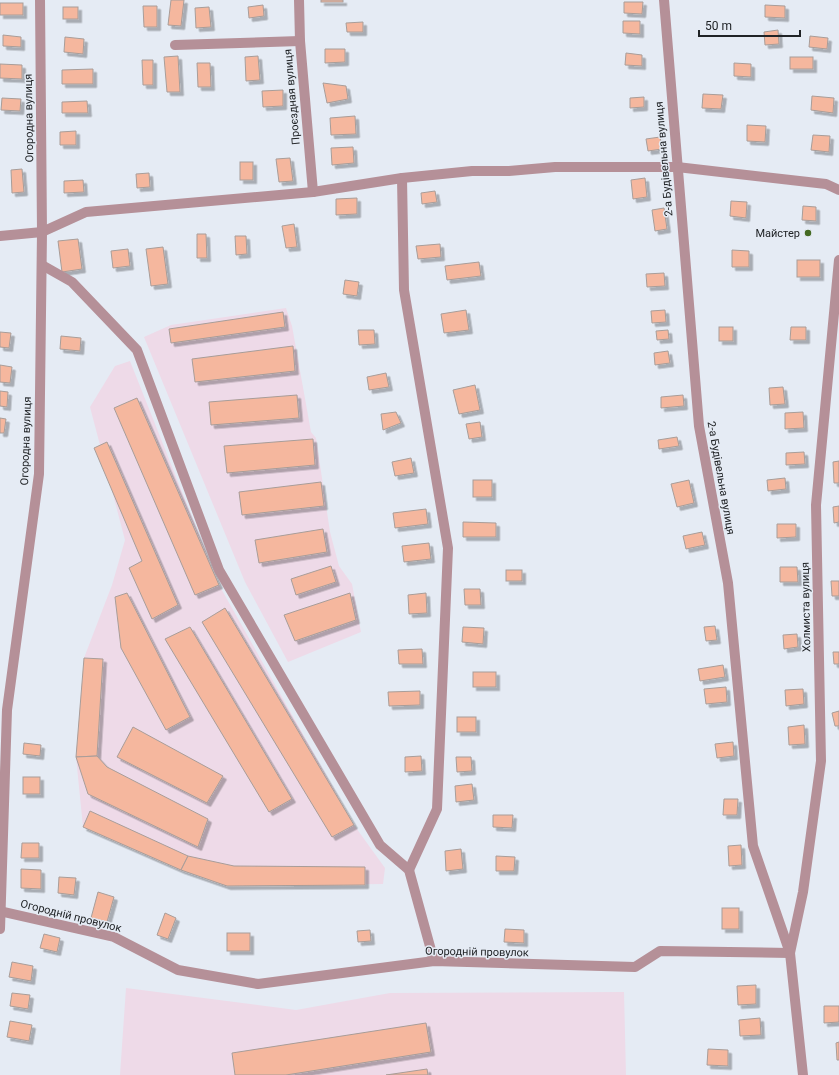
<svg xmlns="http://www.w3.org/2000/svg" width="839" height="1075" viewBox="0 0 839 1075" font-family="Roboto,sans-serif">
<defs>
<filter id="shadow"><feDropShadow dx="3.5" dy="3.5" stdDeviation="0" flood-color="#0004"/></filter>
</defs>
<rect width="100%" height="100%" fill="#e5ebf4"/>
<g fill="#eedae8">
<polygon points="286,308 292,326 311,432 316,438 330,532 339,566 352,584 361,632 288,662 245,582 144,337 171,325"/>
<polygon points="130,361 219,585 354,825 385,868 383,884 227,886 181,870 83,827 76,757 84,658 112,585 125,540 90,407 115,366"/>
<polygon points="126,988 296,1010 390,993 624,992 626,1075 120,1075"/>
</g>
<g fill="#f5b79e" stroke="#a89d99" filter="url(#shadow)">
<polygon points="171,0 184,0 181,26 168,25"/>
<rect x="321" y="0" width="22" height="2"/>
<polygon points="624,2 643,2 642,14 624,13"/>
<rect x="0" y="3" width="23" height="12"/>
<polygon points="263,5 264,16 249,18 248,7"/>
<polygon points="765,5 785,6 785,18 765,17"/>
<polygon points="143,6 157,6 157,27 144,27"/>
<rect x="63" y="7" width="15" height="12"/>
<polygon points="209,7 211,27 196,28 195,8"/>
<polygon points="623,21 640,21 640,34 623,33"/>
<polygon points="363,22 363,32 347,32 346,23"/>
<polygon points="778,30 779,44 765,45 764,32"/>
<polygon points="3,35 21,37 21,47 3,46"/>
<polygon points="810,36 828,38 827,49 809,47"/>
<polygon points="65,37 84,39 83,54 64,52"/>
<polygon points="325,49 345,49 345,62 325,63"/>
<polygon points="626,53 642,55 642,66 625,65"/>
<polygon points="178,56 180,92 167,92 164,57"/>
<polygon points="258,56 260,80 246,81 245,57"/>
<rect x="790" y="57" width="23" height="12"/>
<polygon points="142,60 153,60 153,85 143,85"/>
<polygon points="197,63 210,63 211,87 198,87"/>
<polygon points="734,63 751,64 751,77 734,76"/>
<polygon points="0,64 22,65 22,79 0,78"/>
<polygon points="93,69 93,84 62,84 62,70"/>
<polygon points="323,83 346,86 348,99 327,103"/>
<polygon points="283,90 283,106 263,107 262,91"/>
<polygon points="703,94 723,95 721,109 702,108"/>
<polygon points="812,96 834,98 833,113 811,110"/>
<polygon points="644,97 644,107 630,108 630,98"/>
<polygon points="2,98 21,99 20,111 1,110"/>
<polygon points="87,101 88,113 62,113 62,102"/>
<polygon points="355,116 356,134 331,135 330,118"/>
<polygon points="747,125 766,126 765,142 747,141"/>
<polygon points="76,131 76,145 60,145 60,132"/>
<polygon points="813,135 830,136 829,152 811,150"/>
<polygon points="660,137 662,149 648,151 646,139"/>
<polygon points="353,147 354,163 332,165 331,148"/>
<polygon points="290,158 293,181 279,182 276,159"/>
<rect x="240" y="162" width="13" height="18"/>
<polygon points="22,169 24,192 12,193 11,170"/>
<polygon points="149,173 150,187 137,188 136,174"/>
<polygon points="645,178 647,197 633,199 631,180"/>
<polygon points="83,180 84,192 64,193 64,181"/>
<polygon points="435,191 437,202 422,204 421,193"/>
<polygon points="357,198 357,214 336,215 336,199"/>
<polygon points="731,201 747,202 746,218 730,216"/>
<polygon points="803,206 816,207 816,221 802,220"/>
<polygon points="664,208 667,229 655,231 652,210"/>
<polygon points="294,224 297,247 286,248 282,226"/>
<polygon points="197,234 206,234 207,258 197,258"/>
<polygon points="235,236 246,236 247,254 236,255"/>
<polygon points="78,239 82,269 62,272 58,241"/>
<polygon points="440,244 441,257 418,259 416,246"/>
<polygon points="163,247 168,284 151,286 146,249"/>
<polygon points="128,249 130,266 113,268 111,251"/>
<polygon points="732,250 749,251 749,267 732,267"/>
<rect x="797" y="260" width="23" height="17"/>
<polygon points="479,262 481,276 447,280 445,266"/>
<polygon points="664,273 665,286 647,287 646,274"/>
<polygon points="345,280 359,282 357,296 343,294"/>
<polygon points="466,310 469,330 444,333 441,314"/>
<polygon points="665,310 666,322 652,323 651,311"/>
<polygon points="283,312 285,327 171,343 169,329"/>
<rect x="719" y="327" width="14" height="14"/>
<polygon points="791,327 806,327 806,340 790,340"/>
<polygon points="358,330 374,330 375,344 359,345"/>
<polygon points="668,330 669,339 657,340 656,331"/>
<polygon points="0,332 11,333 9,348 0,347"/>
<polygon points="61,336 81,338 80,351 60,349"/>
<polygon points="293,346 295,371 195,382 192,359"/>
<polygon points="668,351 670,363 655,365 654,353"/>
<polygon points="0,365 12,367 10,383 0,382"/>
<polygon points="386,373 389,387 369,390 367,377"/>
<polygon points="475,385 480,410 459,414 453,390"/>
<polygon points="783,387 785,404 770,405 769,388"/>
<polygon points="0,391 8,392 7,407 0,406"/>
<polygon points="297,395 299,418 211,425 209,402"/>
<polygon points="683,395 684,406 661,408 661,397"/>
<polygon points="137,398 219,585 195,595 114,408"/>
<polygon points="396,412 401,423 383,430 381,414"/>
<polygon points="803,412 804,428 785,429 785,413"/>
<polygon points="0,418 6,419 4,433 0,433"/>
<polygon points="480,422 482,437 469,439 466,424"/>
<polygon points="677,437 679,446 659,449 658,440"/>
<polygon points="313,439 315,465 227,473 224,446"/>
<polygon points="107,442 178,605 152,619 129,568 142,561 94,448"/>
<polygon points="804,452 805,464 786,465 786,453"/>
<polygon points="411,458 414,473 395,476 392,462"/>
<polygon points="839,461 839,483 834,483 833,462"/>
<polygon points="785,478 786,489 768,491 767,480"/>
<rect x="473" y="480" width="19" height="17"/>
<polygon points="689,480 694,503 677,507 671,484"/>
<polygon points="321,482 324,506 242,515 239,492"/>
<polygon points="839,506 839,522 834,523 833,507"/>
<polygon points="426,509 428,524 395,528 393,513"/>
<polygon points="463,522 496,523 496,537 463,537"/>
<polygon points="777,524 796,524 796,537 777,538"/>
<polygon points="323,529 327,552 259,563 255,540"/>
<polygon points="702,532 705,545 686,549 683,536"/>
<polygon points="429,543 431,559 404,562 402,546"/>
<polygon points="331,566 336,582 296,595 291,579"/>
<polygon points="780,567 797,567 798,582 780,582"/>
<rect x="506" y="570" width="16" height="11"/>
<polygon points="831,581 839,581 839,596 832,596"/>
<polygon points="464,589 480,589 481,605 465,605"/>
<polygon points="127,593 190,717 166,730 121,648 115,597"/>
<polygon points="350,593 356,620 295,641 284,615"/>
<polygon points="426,593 427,613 409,614 408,595"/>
<polygon points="225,608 354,825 332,837 202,622"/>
<polygon points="715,626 717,640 706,641 704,627"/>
<polygon points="190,627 292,799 269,812 165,639"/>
<polygon points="463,627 484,628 483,644 462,642"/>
<polygon points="797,634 798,647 784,649 783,635"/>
<polygon points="422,649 423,664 399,664 398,650"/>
<polygon points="833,652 839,652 839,664 834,664"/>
<polygon points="84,658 103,659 97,756 76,757"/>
<polygon points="723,665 725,677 700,681 698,669"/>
<rect x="473" y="672" width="23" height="15"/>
<polygon points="726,687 727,702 706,704 704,689"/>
<polygon points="803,689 804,704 786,706 785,690"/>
<polygon points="420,691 420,705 389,706 388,692"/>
<polygon points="839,711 839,726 835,726 832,713"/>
<rect x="457" y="717" width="19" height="15"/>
<polygon points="804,725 805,744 789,745 788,727"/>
<polygon points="133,727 223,776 207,803 117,757"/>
<polygon points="733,742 734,756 717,758 715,744"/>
<polygon points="24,743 41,745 40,756 23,754"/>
<polygon points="97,756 107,767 208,819 198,847 88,794 76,757"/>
<polygon points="421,756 422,771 405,772 405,757"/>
<polygon points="456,757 471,757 472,771 457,772"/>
<rect x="23" y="777" width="17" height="17"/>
<polygon points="472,784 474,800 456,802 455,786"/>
<polygon points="724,799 738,799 737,815 723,815"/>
<polygon points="90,811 188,856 181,870 83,827"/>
<polygon points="493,815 513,815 512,828 493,827"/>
<polygon points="22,843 39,843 39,858 21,858"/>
<polygon points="741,845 742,865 729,866 728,846"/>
<polygon points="461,849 463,869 446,871 445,851"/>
<polygon points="188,856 234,866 365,867 365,885 227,886 181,870"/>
<polygon points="496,856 515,857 514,871 496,871"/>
<polygon points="21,869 41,870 41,889 21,888"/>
<polygon points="59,877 76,878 74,895 58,893"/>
<polygon points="98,892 114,897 107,922 91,918"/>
<rect x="722" y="908" width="17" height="21"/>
<polygon points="165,913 176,918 168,939 157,935"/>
<polygon points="505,929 524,930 524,943 504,942"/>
<polygon points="370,930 371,941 358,942 357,931"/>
<rect x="227" y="933" width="23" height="18"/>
<polygon points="44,934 60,938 57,952 40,948"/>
<polygon points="12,962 33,966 31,981 9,977"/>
<polygon points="756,985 756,1004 738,1005 737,986"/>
<polygon points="12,993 30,995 28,1009 10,1006"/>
<polygon points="824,1006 839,1006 839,1022 824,1023"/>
<polygon points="760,1018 761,1035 740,1036 739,1020"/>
<polygon points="10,1021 32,1025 29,1041 7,1037"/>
<polygon points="426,1023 431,1052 286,1075 235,1075 232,1053"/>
<polygon points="839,1042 839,1060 837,1060 836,1043"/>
<polygon points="708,1049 728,1050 728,1066 707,1065"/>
<polygon points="427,1069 428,1075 386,1075"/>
</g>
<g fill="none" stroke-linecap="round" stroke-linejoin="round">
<g stroke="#b59098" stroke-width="10">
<polyline points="299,0 300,41 313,192"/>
<polyline points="664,0 699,426 728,583 753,846 790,953 803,1075"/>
<polyline points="175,45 300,41"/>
<polyline points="402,178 404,290 448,548 437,809 409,870"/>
<polyline points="0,236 42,232 86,212 313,192 402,178 472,171 509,171 555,167 677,167 826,184 839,190"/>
<polyline points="42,265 72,282 137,350 219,570 380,845 409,870 434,961"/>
<polyline points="0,911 114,937 178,970 258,984 434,961 635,967 660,951 790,953"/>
<polyline points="0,929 7,710 39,474 42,232 40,0"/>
<polyline points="790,953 803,892 821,761 816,505 839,260"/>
</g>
</g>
<circle fill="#456a23" stroke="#e5ebf4" stroke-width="1.5" cx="808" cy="233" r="4"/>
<g text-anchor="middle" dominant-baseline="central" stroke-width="3" stroke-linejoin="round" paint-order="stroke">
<g font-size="11" fill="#202326" stroke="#e5ebf4">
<text transform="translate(292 97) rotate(-95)">Проєздная вулиця</text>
<text transform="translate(29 118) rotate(-91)">Огородна вулиця</text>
<text transform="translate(664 159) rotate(-95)">2-а Будівельна вулиця</text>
<text transform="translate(26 441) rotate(-88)">Огородна вулиця</text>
<text transform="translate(721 478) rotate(80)">2-а Будівельна вулиця</text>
<text transform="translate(806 607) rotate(-91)">Холмиста вулиця</text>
<text transform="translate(71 916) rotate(14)">Огородній провулок</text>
<text transform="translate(477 952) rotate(1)">Огородній провулок</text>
</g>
<g font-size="11" fill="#202326" stroke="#e5ebf4" text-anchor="end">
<text x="800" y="233">Майстер</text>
</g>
</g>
<path d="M699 30v6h101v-6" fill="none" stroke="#202326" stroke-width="2"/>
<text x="705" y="30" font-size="12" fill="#202326" stroke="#e5ebf4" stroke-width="3" paint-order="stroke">50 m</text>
</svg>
